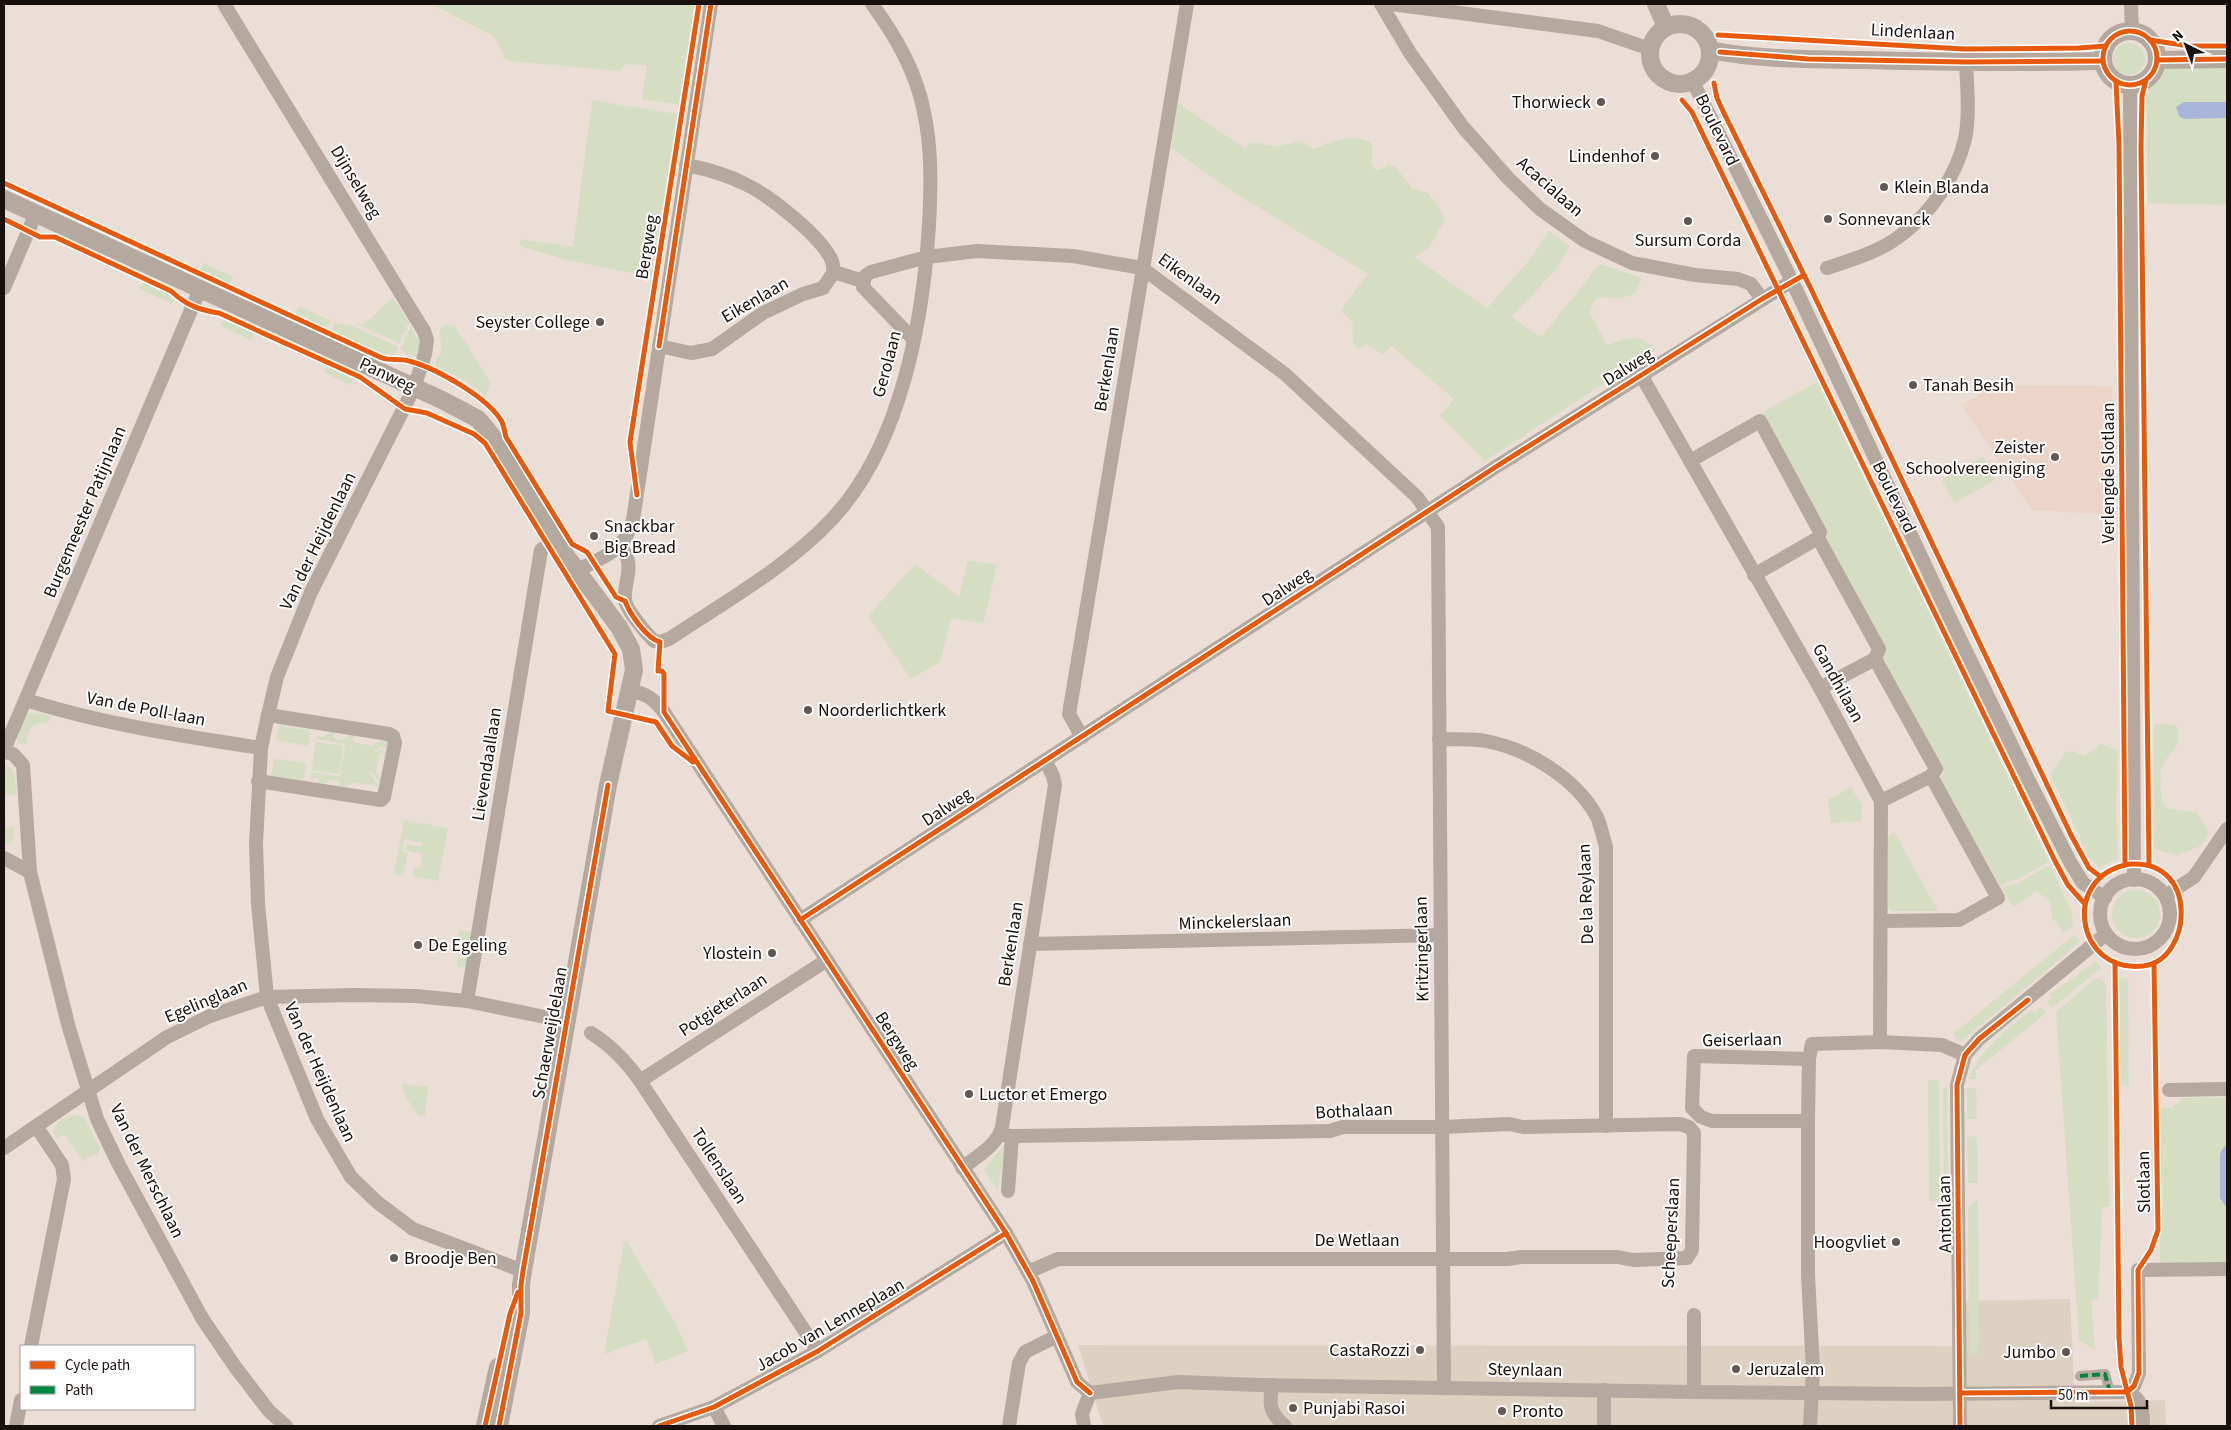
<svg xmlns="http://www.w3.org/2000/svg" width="2231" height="1430" viewBox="0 0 2231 1430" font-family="'Source Sans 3',sans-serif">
<rect width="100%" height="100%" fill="#ebded6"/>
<polygon fill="#ded1c2" points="2070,1299 2075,1403 2165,1400 2166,1426 1103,1426 1078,1345 1962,1346 1963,1301"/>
<polygon fill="#ecd4c8" points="1998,385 2112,386 2116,515 2032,510 1961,405"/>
<g fill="#d5ddc3">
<polygon points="431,4 695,4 679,105 642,99 647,66 626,64 619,71 510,61 504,57 494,36"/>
<circle cx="2129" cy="59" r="16"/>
<polygon points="2164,67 2227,68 2227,102 2184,102 2176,108 2177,111 2184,119 2227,118 2227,205 2148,203 2146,93 2150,84"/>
<polygon points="592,100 677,114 680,117 666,205 662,205 651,277 563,259 520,246 520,239 573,247"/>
<path d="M 1178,103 L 1246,149 L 1250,143 C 1261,142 1268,146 1278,146 C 1286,146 1293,141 1301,141 L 1313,149 C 1333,142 1349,133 1370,142 L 1373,148 L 1371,161 L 1375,170 L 1381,169 L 1389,164 L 1395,167 L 1412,188 L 1428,193 L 1439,207 L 1445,219 L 1428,249 L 1414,257 L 1487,308 L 1531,258 L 1549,231 L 1570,246 L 1557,268 L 1512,317 L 1533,332 L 1542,336 L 1600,264 L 1642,278 L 1634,294 C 1627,296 1620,299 1613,298 C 1596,297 1595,296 1590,313 L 1607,345 C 1629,339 1637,331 1655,350 L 1485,461 L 1440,416 L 1454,399 L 1391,346 L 1383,355 L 1367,344 L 1358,349 C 1350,343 1353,332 1353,323 L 1341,310 L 1368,274 L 1227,188 L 1171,148 Z"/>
<polygon points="203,263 233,277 229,285 199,271"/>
<polygon points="143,281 175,298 172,304 139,289"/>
<path d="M 393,298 L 409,322 L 399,343 L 359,325 C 375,320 380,306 393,298 Z"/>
<polygon points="300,307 330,320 326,330 293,315"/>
<polygon points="224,318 255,332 251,340 221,326"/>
<polygon points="335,323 352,326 398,347 393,358 373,352 331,332"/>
<polygon points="445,325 455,326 490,382 486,396 469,383 436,366 436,358 441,355 440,329"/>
<path d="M 411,326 L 416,337 L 419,336 C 421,344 420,351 417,357 L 400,350 Z"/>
<polygon points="327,365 355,377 351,385 324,373"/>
<polygon points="1817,382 2049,862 2016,880 2009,881 2001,886 1939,781 1943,773 1882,661 1824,537 1826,532 1761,413"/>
<polygon points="1983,457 1995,480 1954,503 1942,480"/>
<polygon points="968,560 997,565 983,624 951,618 940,662 911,679 868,616 915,564 959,597"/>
<path d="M 34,712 L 52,716 L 46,723 C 31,722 27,731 27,744 L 18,744 L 17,727 L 26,714 Z"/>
<polygon points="280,721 286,721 285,727 310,730 308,746 276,740"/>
<path d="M 2154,724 L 2176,725 C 2185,748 2167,751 2162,768 C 2159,778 2161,794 2163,804 L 2168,808 L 2197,813 L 2209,832 L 2201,846 L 2178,855 L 2154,849 Z"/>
<polygon points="333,730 337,731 333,735 335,739 342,740 352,733 357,734 352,739 354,742 371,746 385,739 388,739 389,748 378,747 374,753 380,750 388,752 386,758 382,752 379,754 376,772 384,783 383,786 371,771 369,773 382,790 380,793 373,794 379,790 378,786 352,782 340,790 334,789 340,783 337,780 331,780 320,787 314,786 320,780 317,777 310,781 312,772 340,777 345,744 317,739 317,736 323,737"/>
<polygon points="315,742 343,746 339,774 312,770"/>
<polygon points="2101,744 2118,751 2116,809 2118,858 2099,868 2090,858 2050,775 2066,752 2071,751 2085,756"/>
<polygon points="274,759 306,763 304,781 271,777"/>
<path d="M 4,764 C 18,769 15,781 16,794 L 5,796 L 6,828 L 14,827 L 14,838 L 11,843 L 4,845 L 4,786 L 6,781 L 4,780 Z"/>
<polygon points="1851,787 1862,806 1861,821 1831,823 1828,800"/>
<polygon points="404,820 448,828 438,881 413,876 414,867 420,868 423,854 406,850 407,844 421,847 422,843 404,839 403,852 408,853 403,875 394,874"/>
<polygon points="1894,832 1938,911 1891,911 1888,906 1888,836"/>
<polygon points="2050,865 2071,910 2073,926 2062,934 2062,929 2052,918 2051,903 2037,891 2013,907 2002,889 2011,884 2017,884"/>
<circle cx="2136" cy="914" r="24"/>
<polygon points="459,930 474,932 468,967 457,967 458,958 468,958 469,946 458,945"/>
<polygon points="2074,935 2080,941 2043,974 1960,1042 1953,1034"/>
<polygon points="2096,961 2101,968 2052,1008 2047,1002 2051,998 2049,995"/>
<polygon points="2101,978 2106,984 2109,1207 2102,1207 2098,1299 2091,1300 2095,1350 2079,1340 2056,1012 2095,979"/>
<polygon points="2117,978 2128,978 2129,1086 2118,1085"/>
<path d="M 2041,1007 L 2046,1013 L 1976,1070 L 1976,1079 L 1969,1079 C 1981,1048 2006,1030 2031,1010 L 2034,1013 Z"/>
<polygon points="1928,1080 1939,1080 1940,1201 1929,1201"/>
<path d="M 403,1084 L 428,1087 L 425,1115 L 419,1116 C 413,1108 402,1095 403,1084 Z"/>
<polygon points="1943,1088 1947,1088 1948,1184 1944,1201"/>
<polygon points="1967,1088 1976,1088 1977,1119 1967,1119"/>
<polygon points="2183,1098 2227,1098 2227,1263 2160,1264 2160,1108 2172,1108"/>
<path d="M 79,1115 L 85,1118 L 100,1149 L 98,1155 L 92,1155 L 83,1161 L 64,1134 L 57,1139 L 53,1131 C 58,1119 67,1116 79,1115 Z"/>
<polygon points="1977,1136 1978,1183 1968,1183 1967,1137"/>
<polygon points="1005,1143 1005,1149 998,1191 984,1170"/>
<polygon points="1976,1200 1978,1200 1979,1350 1977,1350 1977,1355 1969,1355 1968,1207"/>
<polygon points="626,1240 676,1324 688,1351 656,1364 646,1339 604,1354 624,1242"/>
</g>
<g fill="#a8b7d9">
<polygon points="2184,102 2227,102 2227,118 2184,119 2179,116 2176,107"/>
<polygon points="2227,1143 2227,1208 2220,1198 2220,1156 2221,1151"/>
</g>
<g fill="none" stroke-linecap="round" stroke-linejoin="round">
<polyline stroke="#b5a89e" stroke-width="10" points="2080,1376 2105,1374 2110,1392"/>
<g stroke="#b5a89e" stroke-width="14">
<polyline points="224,4 414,315 424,331 427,340 425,354 414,388 311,592 277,677 268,715 261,748 256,844 258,904 267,997 317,1119 351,1177 377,1202 413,1229 523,1271"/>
<polyline points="1381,4 1410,53 1463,127 1508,178 1540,209 1585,241 1632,263 1695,275 1738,279 1751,284 1762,299"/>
<polyline points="1391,4 1598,31 1650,49"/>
<polyline points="2131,4 2132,31"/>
<polyline points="1693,82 1792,281 1948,614 2027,777 2070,862 2083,883 2105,898"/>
<polyline points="2130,85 2134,880"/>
<path d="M 686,165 C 707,169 726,174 745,184 C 769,195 822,237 832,261 C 833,264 833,269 834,272"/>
<path d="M 1827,268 C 1851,260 1879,252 1900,236 C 1931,213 1956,177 1965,139 C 1970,115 1967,87 1966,62"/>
<polyline points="4,288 36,213"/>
<polyline points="913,339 863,287 865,276 871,272 927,257 977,251 1073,256 1142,268 1285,374 1417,497 1438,527 1444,1388"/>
<polyline points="659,346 691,353 712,349 763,313 803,294 823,288 834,272 863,281"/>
<polyline points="1641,375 1820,688 1881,801 1880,1042"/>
<polyline points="1690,461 1760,421 1820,532 1818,538 1879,649 1875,659 1936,769 1931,776 1998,898 1959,920 1881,921"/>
<path d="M 621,547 C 636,567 624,578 625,599 C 625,609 647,634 654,641 L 660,642 L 669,639 C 723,603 789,566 833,518 C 901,445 923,321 929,225 C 931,188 932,149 924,112 C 916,71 896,37 872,4"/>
<path d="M 578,570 C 606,555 623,553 633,520 L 711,4"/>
<polyline points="1754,575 1818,538"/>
<polyline points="1820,688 1875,659"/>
<path d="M 630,691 C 646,693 654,699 664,712 L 1006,1233 L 1033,1281 L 1077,1382 L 1090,1393 L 1178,1382 L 1260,1385 L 1694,1392 L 1919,1394 L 2127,1392"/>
<path d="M 26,700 C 103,724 182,736 261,748"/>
<polyline points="1082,737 1069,714 1187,4"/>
<path d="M 1439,739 C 1454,740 1471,738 1486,741 C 1528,749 1576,778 1597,817 C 1601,826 1603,837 1606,847 L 1606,1126"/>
<polyline points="4,750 200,289"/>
<polyline points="4,752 13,754 23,765 30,872 69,1028 97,1119 118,1163 202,1318 236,1368 269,1411 286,1426"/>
<polyline points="258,781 381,800 384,797 395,743 393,736 389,734 268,715"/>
<polyline points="1881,801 1931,776"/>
<polyline points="4,858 30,872"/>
<circle cx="2135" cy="914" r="35"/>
<polyline points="2165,896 2194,877 2227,829"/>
<polyline points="800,920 1494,468 1792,281"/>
<polyline points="1030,944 1441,935"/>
<polyline points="467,1001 541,550 555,541"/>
<path d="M 591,1033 C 612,1046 626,1061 640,1081 L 818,1351"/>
<polyline points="640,1081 827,960"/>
<polyline points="2169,1090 2227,1089"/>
<polyline points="1808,1121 1712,1121 1701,1117 1692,1108 1694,1056 1809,1059"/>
<polyline points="1002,1135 1012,1136 1008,1191"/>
<polyline points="1012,1136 1330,1131 1343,1127 1443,1127 1509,1124 1523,1127 1680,1124 1689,1127 1694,1133 1692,1250 1687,1258 1633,1260 1618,1257 1521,1257 1507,1259 1058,1259 1028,1272"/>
<polyline points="4,1148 167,1037 210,1016 267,997 353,995 415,996 467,1001 545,1017"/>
<path d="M 962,1168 C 976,1157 998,1145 1002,1127 L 1055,785 L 1053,776 L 1045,760"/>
<polyline points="1694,1315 1694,1392"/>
<polyline points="31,1346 64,1179 62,1165 36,1126"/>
<path d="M 1272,1385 C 1269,1405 1269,1412 1285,1426"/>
<polyline points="2127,1392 2134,1386 2139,1373 2138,1270 2227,1269"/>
<path d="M 2127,1392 C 2143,1399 2143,1411 2143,1426"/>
<polyline points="714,1407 724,1426"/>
<polyline points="16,1426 21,1400"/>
<polyline points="659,1426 714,1407 818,1351 1006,1233"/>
<polyline points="1009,1426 1019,1363 1025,1352 1057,1336"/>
<polyline points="1084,1426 1082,1414 1090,1393"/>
<polyline points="1604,1426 1604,1390"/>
<polyline points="1810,1426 1813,1370 1808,1275 1808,1121 1809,1059 1812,1044 1880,1042 1942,1045 1965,1055"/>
<polyline points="1960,1426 1957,1085 1965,1055 1979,1039 2106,934"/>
</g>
<g stroke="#b5a89e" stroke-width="18">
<polyline points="1656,4 1666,27"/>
<circle cx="1680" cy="54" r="30"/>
<circle cx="2130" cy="58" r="27"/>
<path d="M 1710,50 C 1759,60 1812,59 1862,60 C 1943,62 2023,63 2103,61"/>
<polyline points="2157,60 2227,59"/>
<polyline points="4,199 442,400 478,419 493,437 555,541 619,627 631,649 634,670 608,785 523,1271 521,1285 521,1313 499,1426"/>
<polyline points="485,1426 498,1367"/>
</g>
<polyline stroke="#00873e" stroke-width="4" stroke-dasharray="8 4" stroke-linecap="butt" points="2080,1376 2105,1374 2110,1392"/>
<defs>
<g id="cycleway">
<circle cx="2130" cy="58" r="27"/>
<polyline points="1718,35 1964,49 2079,48 2106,46"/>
<polyline points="2150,40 2189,46 2227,46"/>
<polyline points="1720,52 1808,59 1966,62 2103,61"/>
<polyline points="2157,60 2227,59"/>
<polyline points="2146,80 2142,96 2141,147 2149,865"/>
<polyline points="2116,82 2119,145 2125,865"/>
<polyline points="1714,83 1717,98 1723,111 1812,291 2071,835 2089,868 2101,877"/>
<polyline points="1682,100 1692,112 2055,861 2068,885 2084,903"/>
<path d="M 4,183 L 382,358 C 391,361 400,358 409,361 C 436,368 489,398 502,422 C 504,427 505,433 506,437 L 572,544 L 587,552 L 616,597 L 625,601 C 630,614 646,638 660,642 L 658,671 L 662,671 L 664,674 L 664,712 L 1006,1233 L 1033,1281 L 1077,1382 L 1090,1393"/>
<path d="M 4,219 L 40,237 L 55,237 L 171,291 C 186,305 199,310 219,313 L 360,377 L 405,409 L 427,413 L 474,434 L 485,443 L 615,654 L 608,711 L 656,722 L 672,746 L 693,762"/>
<polyline points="659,346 711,4"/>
<polyline points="637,495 630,442 699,4"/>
<path d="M 2131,864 C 2200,860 2192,961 2143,966 C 2075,974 2060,874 2131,864 Z"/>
<polyline points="800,920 1494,468 1762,299 1804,275"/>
<polyline points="2115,962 2119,1337 2121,1367 2131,1406 2132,1426"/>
<polyline points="2127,1392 2134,1386 2139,1373 2138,1270 2151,1250 2158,1230 2154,963"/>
<polyline points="1960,1393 2127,1392"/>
<polyline points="485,1426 510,1314 518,1292"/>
<polyline points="499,1426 521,1313 521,1285 523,1271 608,785"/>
<polyline points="659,1426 714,1407 818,1351 1006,1233"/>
<polyline points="1960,1426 1957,1085 1965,1055 1979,1039 2028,1000"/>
</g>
</defs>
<use href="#cycleway" stroke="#fff" stroke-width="8"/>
<use href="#cycleway" stroke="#e8590c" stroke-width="5"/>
</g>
<g fill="#625853" stroke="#fff" stroke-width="2">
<circle cx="1601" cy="102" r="5"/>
<circle cx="1655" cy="156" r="5"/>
<circle cx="1884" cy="187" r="5"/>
<circle cx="1828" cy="219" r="5"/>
<circle cx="1688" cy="221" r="5"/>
<circle cx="600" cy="322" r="5"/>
<circle cx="1913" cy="385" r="5"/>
<circle cx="2055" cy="457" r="5"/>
<circle cx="594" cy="536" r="5"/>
<circle cx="808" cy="710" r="5"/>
<circle cx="418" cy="945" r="5"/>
<circle cx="772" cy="953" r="5"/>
<circle cx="969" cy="1094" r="5"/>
<circle cx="1896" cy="1242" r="5"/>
<circle cx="394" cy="1258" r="5"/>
<circle cx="1420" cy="1350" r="5"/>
<circle cx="2066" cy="1352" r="5"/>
<circle cx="1736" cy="1369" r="5"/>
<circle cx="1293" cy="1408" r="5"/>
<circle cx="1502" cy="1411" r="5"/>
</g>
<g text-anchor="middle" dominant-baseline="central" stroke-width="4" stroke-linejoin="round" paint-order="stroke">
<g font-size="18" fill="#18100c" stroke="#fff">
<text transform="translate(1913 32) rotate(3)">Lindenlaan</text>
<text transform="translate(1717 130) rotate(64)">Boulevard</text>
<text transform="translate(356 182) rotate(59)">Dijnselweg</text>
<text transform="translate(1550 187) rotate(41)">Acacialaan</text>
<text transform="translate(647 247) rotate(-81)">Bergweg</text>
<text transform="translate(1190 279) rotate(36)">Eikenlaan</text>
<text transform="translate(755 300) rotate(-30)">Eikenlaan</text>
<text transform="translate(887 364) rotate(-75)">Gerolaan</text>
<text transform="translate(1628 367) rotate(-32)">Dalweg</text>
<text transform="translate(1107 369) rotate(-81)">Berkenlaan</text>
<text transform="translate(387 375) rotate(25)">Panweg</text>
<text transform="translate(2108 473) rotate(-90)">Verlengde Slotlaan</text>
<text transform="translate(1894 497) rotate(64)">Boulevard</text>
<text transform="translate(85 512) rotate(-67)">Burgemeester Patijnlaan</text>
<text transform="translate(318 541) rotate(-64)">Van der Heijdenlaan</text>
<text transform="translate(1287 587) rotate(-33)">Dalweg</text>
<text transform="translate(1838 683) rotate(61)">Gandhilaan</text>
<text transform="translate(146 709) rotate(11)">Van de Poll-laan</text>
<text transform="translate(487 764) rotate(-81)">Lievendaallaan</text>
<text transform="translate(947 807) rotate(-33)">Dalweg</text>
<text transform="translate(1586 894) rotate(-92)">De la Reylaan</text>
<text transform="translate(1235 922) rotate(-2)">Minckelerslaan</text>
<text transform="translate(1011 944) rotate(-81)">Berkenlaan</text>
<text transform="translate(1422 949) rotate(-91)">Kritzingerlaan</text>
<text transform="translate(206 1001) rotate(-23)">Egelinglaan</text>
<text transform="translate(723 1005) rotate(-33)">Potgieterlaan</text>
<text transform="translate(550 1033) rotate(-80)">Schaerweijdelaan</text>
<text transform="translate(1742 1040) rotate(-1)">Geiserlaan</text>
<text transform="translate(897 1041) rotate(57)">Bergweg</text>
<text transform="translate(320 1072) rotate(66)">Van der Heijdenlaan</text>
<text transform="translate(1354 1111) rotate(-3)">Bothalaan</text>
<text transform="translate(719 1166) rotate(57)">Tollenslaan</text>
<text transform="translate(147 1171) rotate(64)">Van der Merschlaan</text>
<text transform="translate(2144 1182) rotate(-91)">Slotlaan</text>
<text transform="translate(1945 1214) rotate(-91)">Antonlaan</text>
<text transform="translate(1671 1233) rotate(-87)">Scheeperslaan</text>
<text x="1357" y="1240">De Wetlaan</text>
<text transform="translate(830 1325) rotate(-30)">Jacob van Lenneplaan</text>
<text transform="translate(1525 1370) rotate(1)">Steynlaan</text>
</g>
<g font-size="18" fill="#18100c" stroke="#fff" text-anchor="start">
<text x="1591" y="102" text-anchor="end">Thorwieck</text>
<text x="1645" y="156" text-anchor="end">Lindenhof</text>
<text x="1894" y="187">Klein Blanda</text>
<text x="1838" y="219">Sonnevanck</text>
<text x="1688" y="240" text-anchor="middle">Sursum Corda</text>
<text x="590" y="322" text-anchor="end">Seyster College</text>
<text x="1923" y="385">Tanah Besih</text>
<text x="2045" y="447" text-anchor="end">Zeister<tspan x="2045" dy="21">Schoolvereeniging</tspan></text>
<text x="604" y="526">Snackbar<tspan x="604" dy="21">Big Bread</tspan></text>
<text x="818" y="710">Noorderlichtkerk</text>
<text x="428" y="945">De Egeling</text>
<text x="762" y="953" text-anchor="end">Ylostein</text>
<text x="979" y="1094">Luctor et Emergo</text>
<text x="1886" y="1242" text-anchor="end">Hoogvliet</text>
<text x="404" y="1258">Broodje Ben</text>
<text x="1410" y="1350" text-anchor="end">CastaRozzi</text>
<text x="2056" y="1352" text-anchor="end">Jumbo</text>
<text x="1746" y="1369">Jeruzalem</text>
<text x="1303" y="1408">Punjabi Rasoi</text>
<text x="1512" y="1411">Pronto</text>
</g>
</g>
<rect width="2231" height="1430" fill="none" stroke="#18100c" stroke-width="10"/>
<rect x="20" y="1345" width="175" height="65" fill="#ffffff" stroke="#a39f9e"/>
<rect x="30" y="1361" width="25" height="8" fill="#e8590c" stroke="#a39f9e"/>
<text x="65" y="1370" font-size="15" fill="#18100c">Cycle path</text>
<rect x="30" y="1386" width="25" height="8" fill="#00873e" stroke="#a39f9e"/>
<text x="65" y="1395" font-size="15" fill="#18100c">Path</text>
<g transform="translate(2186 45) rotate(318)" stroke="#ffffff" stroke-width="4" paint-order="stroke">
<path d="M0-4L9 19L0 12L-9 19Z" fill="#18100c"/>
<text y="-8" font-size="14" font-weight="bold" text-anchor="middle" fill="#18100c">N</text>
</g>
<path d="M2051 1400v8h96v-8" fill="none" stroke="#18100c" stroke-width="2.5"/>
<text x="2058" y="1400" font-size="15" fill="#18100c" stroke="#ffffff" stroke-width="4" paint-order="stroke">50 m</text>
</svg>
